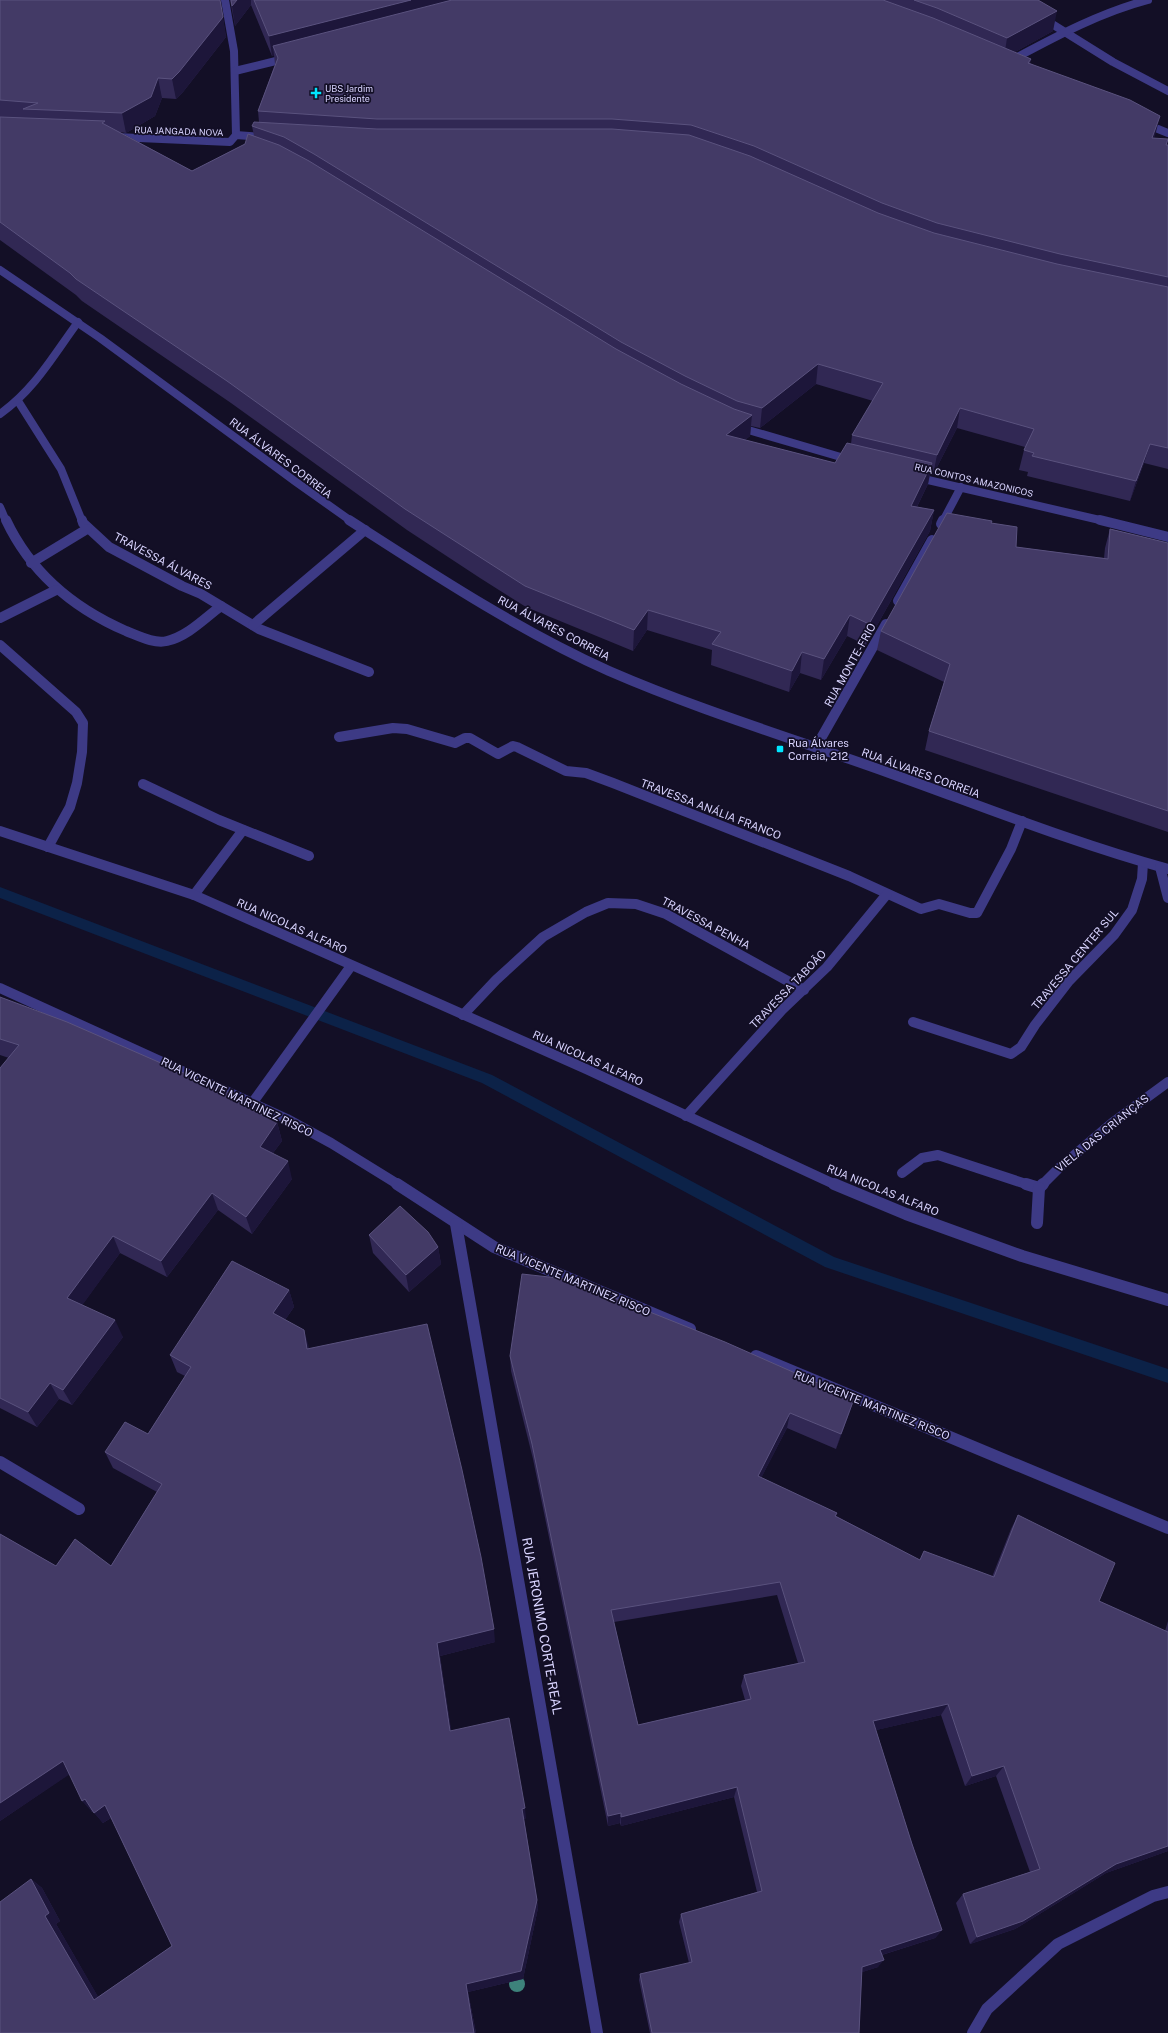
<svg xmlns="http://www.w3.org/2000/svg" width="1168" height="2033" viewBox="0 0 1168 2033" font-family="'Public Sans',sans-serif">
<rect width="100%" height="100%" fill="#130f26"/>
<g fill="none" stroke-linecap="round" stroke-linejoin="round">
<polygon fill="#0c2248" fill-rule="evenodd" points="0,887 492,1075 834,1257 1168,1369 1168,1383 825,1267 482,1083 0,898"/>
<g stroke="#3d3a85" stroke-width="8">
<polyline points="1044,19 1113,62 1168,91"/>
<path d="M 1010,61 C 1055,37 1099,13 1148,0"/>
<polyline points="1158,129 1168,133"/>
<polyline points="18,401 61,469 82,521"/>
<path d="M 0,414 C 35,389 53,356 78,322"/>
<polyline points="0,507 6,521"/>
</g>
<g stroke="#3d3a85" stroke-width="10">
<path d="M 6,520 C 31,573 73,608 126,631 C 139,636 154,644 167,641 C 188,636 205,618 221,606"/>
<polyline points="82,520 83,523 109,547 182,586 201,594 259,629 369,672"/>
<polyline points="31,563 87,529"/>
<polyline points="0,618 56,590"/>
<polyline points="253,625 365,530"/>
<polyline points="0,645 76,712 83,723 82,752 77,783 70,807 48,847"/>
<polyline points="339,737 393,728 407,729 455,743 465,738 470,738 498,754 513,746 517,747 566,771 586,773 613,783 849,876 921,909 939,904 970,913 977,913 1011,849 1022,821"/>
<polyline points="143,784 219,820 309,856"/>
<polyline points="194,895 243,830"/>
<polyline points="463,1015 496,980 543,937 586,912 608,903 636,904 666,914 804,990"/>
<polyline points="913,1022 1011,1054 1021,1047 1035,1025 1069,981 1114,935 1132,910 1142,879 1143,863"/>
<polyline points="253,1102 351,966"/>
<polyline points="686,1116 782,1010 827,967 887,894"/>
<polyline points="902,1173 922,1158 938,1155 1029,1185"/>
<polyline points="1042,1185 1059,1168 1112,1123 1168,1082"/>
</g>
<g stroke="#3d3a85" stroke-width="12">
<polyline points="1026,1184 1039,1188 1043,1184"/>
<polyline points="1037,1223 1039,1188"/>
</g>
<g stroke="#3d3a85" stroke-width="8">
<polyline points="225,0 234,51 236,135"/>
<polyline points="235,71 288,58"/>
<polyline points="116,137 230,142 236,135 261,137"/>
<polyline points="0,270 100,338 296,482 351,521"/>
<polyline points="738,427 851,460"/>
<polyline points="915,477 1104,521"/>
<polyline points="943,521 961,487"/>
</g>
<g stroke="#3d3a85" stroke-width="10">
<path d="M 349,520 C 433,574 518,630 609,671 C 701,711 798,740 892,774 C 984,807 1074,843 1168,869"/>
<polyline points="1100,520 1168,537"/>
<polyline points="941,524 943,520"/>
<polyline points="898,601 932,540"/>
<polyline points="816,747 886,624"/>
<polyline points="0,831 194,895 586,1069 836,1185"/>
<polyline points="1160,867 1168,898"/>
<polyline points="0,988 287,1119 331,1143 399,1185"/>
</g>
<g stroke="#3d3a85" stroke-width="12">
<polyline points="397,1184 494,1247 690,1329"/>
<polyline points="834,1184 906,1214 1022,1256 1168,1300"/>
<polyline points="456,1224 597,2033"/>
<polyline points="756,1356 1168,1528"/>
<polyline points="0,1462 79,1509"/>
<polyline points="973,2033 987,2009 1058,1944 1153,1896 1168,1892"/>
</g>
</g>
<circle fill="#3d827b" cx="517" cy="1984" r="8"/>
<g fill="#312854" fill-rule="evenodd">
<path d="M 0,0 L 220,0 L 226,37 L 183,92 L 176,99 L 162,98 L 155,116 L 126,133 L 120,132 L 192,171 L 245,144 L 254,136 L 252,126 L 259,122 L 258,111 L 275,64 L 274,55 L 272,56 L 251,5 L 235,26 L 230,0 L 1038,0 L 1053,31 L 1015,52 L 1031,59 L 1030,63 L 1154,138 L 1168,141 L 1167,145 L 1168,145 L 1168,469 L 1144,463 L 1130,501 L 1027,476 L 1028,472 L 1019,470 L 1024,450 L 1025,447 L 957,428 L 933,475 L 930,474 L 928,484 L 917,507 L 934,510 L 930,531 L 866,645 L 847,636 L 821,680 L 800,673 L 789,692 L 711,665 L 712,650 L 647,630 L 633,651 L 526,607 L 480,578 L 407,530 L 231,403 L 82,301 L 76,295 L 0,240 ZM 816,384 L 873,401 L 852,435 L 851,444 L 835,463 L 745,440 L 750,436 L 751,426 L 760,428 Z"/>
<polygon points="991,523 1016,547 1104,558 1105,548 1110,529 1168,543 1168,832 925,750 929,731 944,682 877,650 881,631"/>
<polygon points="0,997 252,1110 277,1122 282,1141 273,1153 292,1179 252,1234 218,1210 167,1277 120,1253 82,1305 123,1337 72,1405 59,1399 37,1427 0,1408 0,1068 9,1058 0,1055"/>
<polygon points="369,1235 438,1247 441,1264 409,1292 373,1253"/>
<polygon points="289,1290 294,1307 285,1320 309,1349 495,1642 440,1656 451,1731 526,1818 524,1819 538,1908 523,1979 468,1992 476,2033 0,2033 31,1879 42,1888 60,1921 56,1924 98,1997 172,1946 111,1818 103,1823 93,1811 92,1812 69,1774 0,1821 0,1534 56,1566 111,1566 157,1492 113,1468 105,1452 148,1434 185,1376 177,1372 170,1355"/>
<path d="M 510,1356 L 854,1399 L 849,1414 L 836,1449 L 787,1428 L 761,1478 L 837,1513 L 836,1516 L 920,1560 L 992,1577 L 1011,1529 L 1018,1515 L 1099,1601 L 1165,1631 L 1168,1621 L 1168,1851 L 1106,1873 L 1015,1929 L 970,1944 L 956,1903 L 963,1894 L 1030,1872 L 996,1776 L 965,1786 L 941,1715 L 876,1730 L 912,1844 L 942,1930 L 935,1938 L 882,1955 L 878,1967 L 862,1972 L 859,2033 L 650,2033 L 639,1980 L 640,1974 L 689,1963 L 679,1922 L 681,1914 L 757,1892 L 734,1797 L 621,1826 L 620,1823 L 608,1826 L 533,1459 L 511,1371 ZM 777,1595 L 798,1663 L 744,1675 L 741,1686 L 745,1700 L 638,1725 L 614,1622 Z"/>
</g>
<g fill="#1d163a">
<polygon points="237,0 251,0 251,5 235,26 232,6"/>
<polygon points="411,0 489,0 273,46 274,55 272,56 269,36"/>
<polygon points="1057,11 1053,31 1004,58 1007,38"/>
<polygon points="223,17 226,37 183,92 176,99 172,79"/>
<polygon points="158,78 162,98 155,116 126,133 122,113"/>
<polygon points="1160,116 1155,136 1147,158 1152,138"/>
<polygon points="818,364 816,384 760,428 762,408"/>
<polygon points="960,408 957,428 933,475 937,455"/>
<polygon points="752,415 750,436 724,457 726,435"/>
<polygon points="1150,444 1144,463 1130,501 1136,481"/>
<polygon points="932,463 928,484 907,527 911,506"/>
<polygon points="934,510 930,531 866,645 869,624"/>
<polygon points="648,610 647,630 633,651 634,630"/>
<polygon points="850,615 847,636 821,680 824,659"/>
<polygon points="802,652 800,673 789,692 792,671"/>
<polygon points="250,1102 255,1121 247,1107"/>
<polygon points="277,1122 282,1141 264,1165 260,1147"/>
<polygon points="288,1161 292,1179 252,1234 246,1217"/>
<polygon points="212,1193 218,1210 167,1277 161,1261"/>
<polygon points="113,1236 120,1253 76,1314 67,1298"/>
<polygon points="438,1247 441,1264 409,1292 406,1275"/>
<polygon points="289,1290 294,1307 278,1330 273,1313"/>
<polygon points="115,1320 123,1337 72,1405 63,1390"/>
<polygon points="304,1330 309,1347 312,1366 307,1349"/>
<polygon points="50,1383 59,1399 37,1427 28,1412"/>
<polygon points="854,1399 849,1414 836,1449 841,1434"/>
<polygon points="790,1413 787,1428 755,1490 758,1476"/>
<polygon points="494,1629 495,1642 440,1656 453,1742 450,1731 437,1643"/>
<polygon points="948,1704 941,1715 868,1732 873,1721"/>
<polygon points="63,1761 73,1772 0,1821 0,1803"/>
<polygon points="1004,1766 996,1776 965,1786 972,1776"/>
<polygon points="737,1787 734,1797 621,1826 621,1817"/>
<polygon points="85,1799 95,1810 92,1812 82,1801"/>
<polygon points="105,1805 114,1816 103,1823 94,1813"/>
<polygon points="525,1808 526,1818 523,1819 522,1809"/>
<polygon points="621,1813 620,1823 608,1826 608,1816"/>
<polygon points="1168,1846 1168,1851 1106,1873 1015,1929 970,1944 977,1937 1116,1864"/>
<polygon points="31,1879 42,1888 60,1921 56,1924 104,2007 94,2000 45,1916"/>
<polygon points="537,1900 538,1908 523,1979 468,1992 476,2033 474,2033 466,1984"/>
<polygon points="942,1930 935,1938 875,1957 880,1950"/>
<polygon points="884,1960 878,1967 857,1974 862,1967"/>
</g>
<g fill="#433a66" stroke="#5a527e" fill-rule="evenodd">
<polygon points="0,0 220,0 223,17 179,72 172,79 158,78 151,97 122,113 23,109 38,103 0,100"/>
<polygon points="231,0 237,0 232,6"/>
<polygon points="254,0 411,0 269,36"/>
<polygon points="452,0 883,0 933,18 1031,59 1028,63 1130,100 1160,116 1152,138 1168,139 1166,145 1168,145 1168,277 1060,254 937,223 882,203 754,146 691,125 612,119 377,119 258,111 278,58 273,46"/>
<polygon points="914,0 1038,0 1057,11 1007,38 937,8"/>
<polygon points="0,117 105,121 102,123 192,171 245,144 248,134 279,145 309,161 616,349 681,384 734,409 752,415 726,435 835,463 847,443 932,463 911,506 934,510 869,624 850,615 824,659 802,652 792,671 712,644 721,632 648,610 634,630 525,586 405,509 227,381 76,279 70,273 0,222"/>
<polygon points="254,122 377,129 612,129 689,135 750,156 878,213 934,233 1057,264 1168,287 1168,448 1150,444 1136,481 1032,456 1034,453 1024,450 1034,429 960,408 937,455 852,435 883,383 818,364 762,408 737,401 685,376 621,342 314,154 284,137 252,126"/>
<polygon points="947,513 992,521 991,523 1017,527 1016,547 1108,559 1110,529 1168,543 1168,811 929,731 950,664 881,631"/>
<polygon points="0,997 67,1022 250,1102 247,1107 277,1122 260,1147 288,1161 246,1217 212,1193 161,1261 113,1236 67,1298 115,1320 63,1390 50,1383 28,1412 0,1398 0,1068 19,1045 0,1039"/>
<polygon points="400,1206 428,1232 438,1247 406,1275 369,1235"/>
<polygon points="232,1261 289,1290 273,1313 304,1330 307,1349 427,1324 462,1470 481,1557 494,1629 437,1643 450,1731 509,1718 525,1808 522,1809 537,1900 521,1971 466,1984 474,2033 0,2033 0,1902 31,1879 49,1913 45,1916 94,2000 172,1946 105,1805 94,1813 85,1799 82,1801 63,1761 0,1803 0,1534 56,1566 75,1539 111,1566 162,1484 105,1452 125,1422 148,1434 191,1367 170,1355"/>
<path d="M 522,1274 L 567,1279 L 725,1342 L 854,1399 L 841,1434 L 790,1413 L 758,1476 L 837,1513 L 835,1516 L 920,1560 L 924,1551 L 994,1577 L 1018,1515 L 1115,1563 L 1099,1601 L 1168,1632 L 1168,1846 L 1116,1864 L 1023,1921 L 977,1937 L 963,1894 L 1040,1869 L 1004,1766 L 972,1776 L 948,1704 L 873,1721 L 912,1844 L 942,1930 L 880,1950 L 884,1960 L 862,1967 L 859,2033 L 652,2033 L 640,1974 L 692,1962 L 681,1914 L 762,1891 L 737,1787 L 621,1817 L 621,1813 L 608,1816 L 532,1444 L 510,1356 ZM 780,1582 L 805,1662 L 744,1675 L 751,1699 L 638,1725 L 611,1610 Z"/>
</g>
<g fill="#00e5ff" stroke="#130f26" stroke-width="1.5">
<path d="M314 87h4v4h4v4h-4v4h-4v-4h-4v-4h4z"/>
<rect x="776" y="745" width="8" height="8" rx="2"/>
</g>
<g text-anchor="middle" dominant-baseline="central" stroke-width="3.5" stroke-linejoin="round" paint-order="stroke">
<g font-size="9" fill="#d9d4ff" stroke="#130f26" text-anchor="start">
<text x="325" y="88">UBS Jardim<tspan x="325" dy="10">Presidente</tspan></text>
</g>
<g font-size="9" fill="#d9d4ff" stroke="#130f26">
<text transform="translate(179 131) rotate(2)">RUA JANGADA NOVA</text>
<text transform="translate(974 480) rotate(13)">RUA CONTOS AMAZONICOS</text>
</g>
<g font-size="11" fill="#d9d4ff" stroke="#130f26">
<text transform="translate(281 458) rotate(37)">RUA ÁLVARES CORREIA</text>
<text transform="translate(163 561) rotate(28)">TRAVESSA ÁLVARES</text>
<text transform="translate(554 628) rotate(28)">RUA ÁLVARES CORREIA</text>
<text transform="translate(850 665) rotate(-61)">RUA MONTE-FRIO</text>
<text transform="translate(921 773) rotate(20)">RUA ÁLVARES CORREIA</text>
<text transform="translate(711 809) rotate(21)">TRAVESSA ANÁLIA FRANCO</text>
<text transform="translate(706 923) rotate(28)">TRAVESSA PENHA</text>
<text transform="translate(292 926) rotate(24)">RUA NICOLAS ALFARO</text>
<text transform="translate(1075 959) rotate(-50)">TRAVESSA CENTER SUL</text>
<text transform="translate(788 989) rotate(-46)">TRAVESSA TABOÃO</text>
<text transform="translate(588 1058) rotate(24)">RUA NICOLAS ALFARO</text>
<text transform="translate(237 1097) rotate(26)">RUA VICENTE MARTINEZ RISCO</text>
<text transform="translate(1102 1133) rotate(-39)">VIELA DAS CRIANÇAS</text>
<text transform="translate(883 1190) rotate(22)">RUA NICOLAS ALFARO</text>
<text transform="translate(573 1280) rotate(23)">RUA VICENTE MARTINEZ RISCO</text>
<text transform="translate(872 1405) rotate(22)">RUA VICENTE MARTINEZ RISCO</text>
</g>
<g font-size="11" fill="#d9d4ff" stroke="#130f26" text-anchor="start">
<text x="788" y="743">Rua Álvares<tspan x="788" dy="13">Correia, 212</tspan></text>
</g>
<g font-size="13" fill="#d9d4ff" stroke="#130f26">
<text transform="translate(542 1626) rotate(80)">RUA JERONIMO CORTE-REAL</text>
</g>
</g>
</svg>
